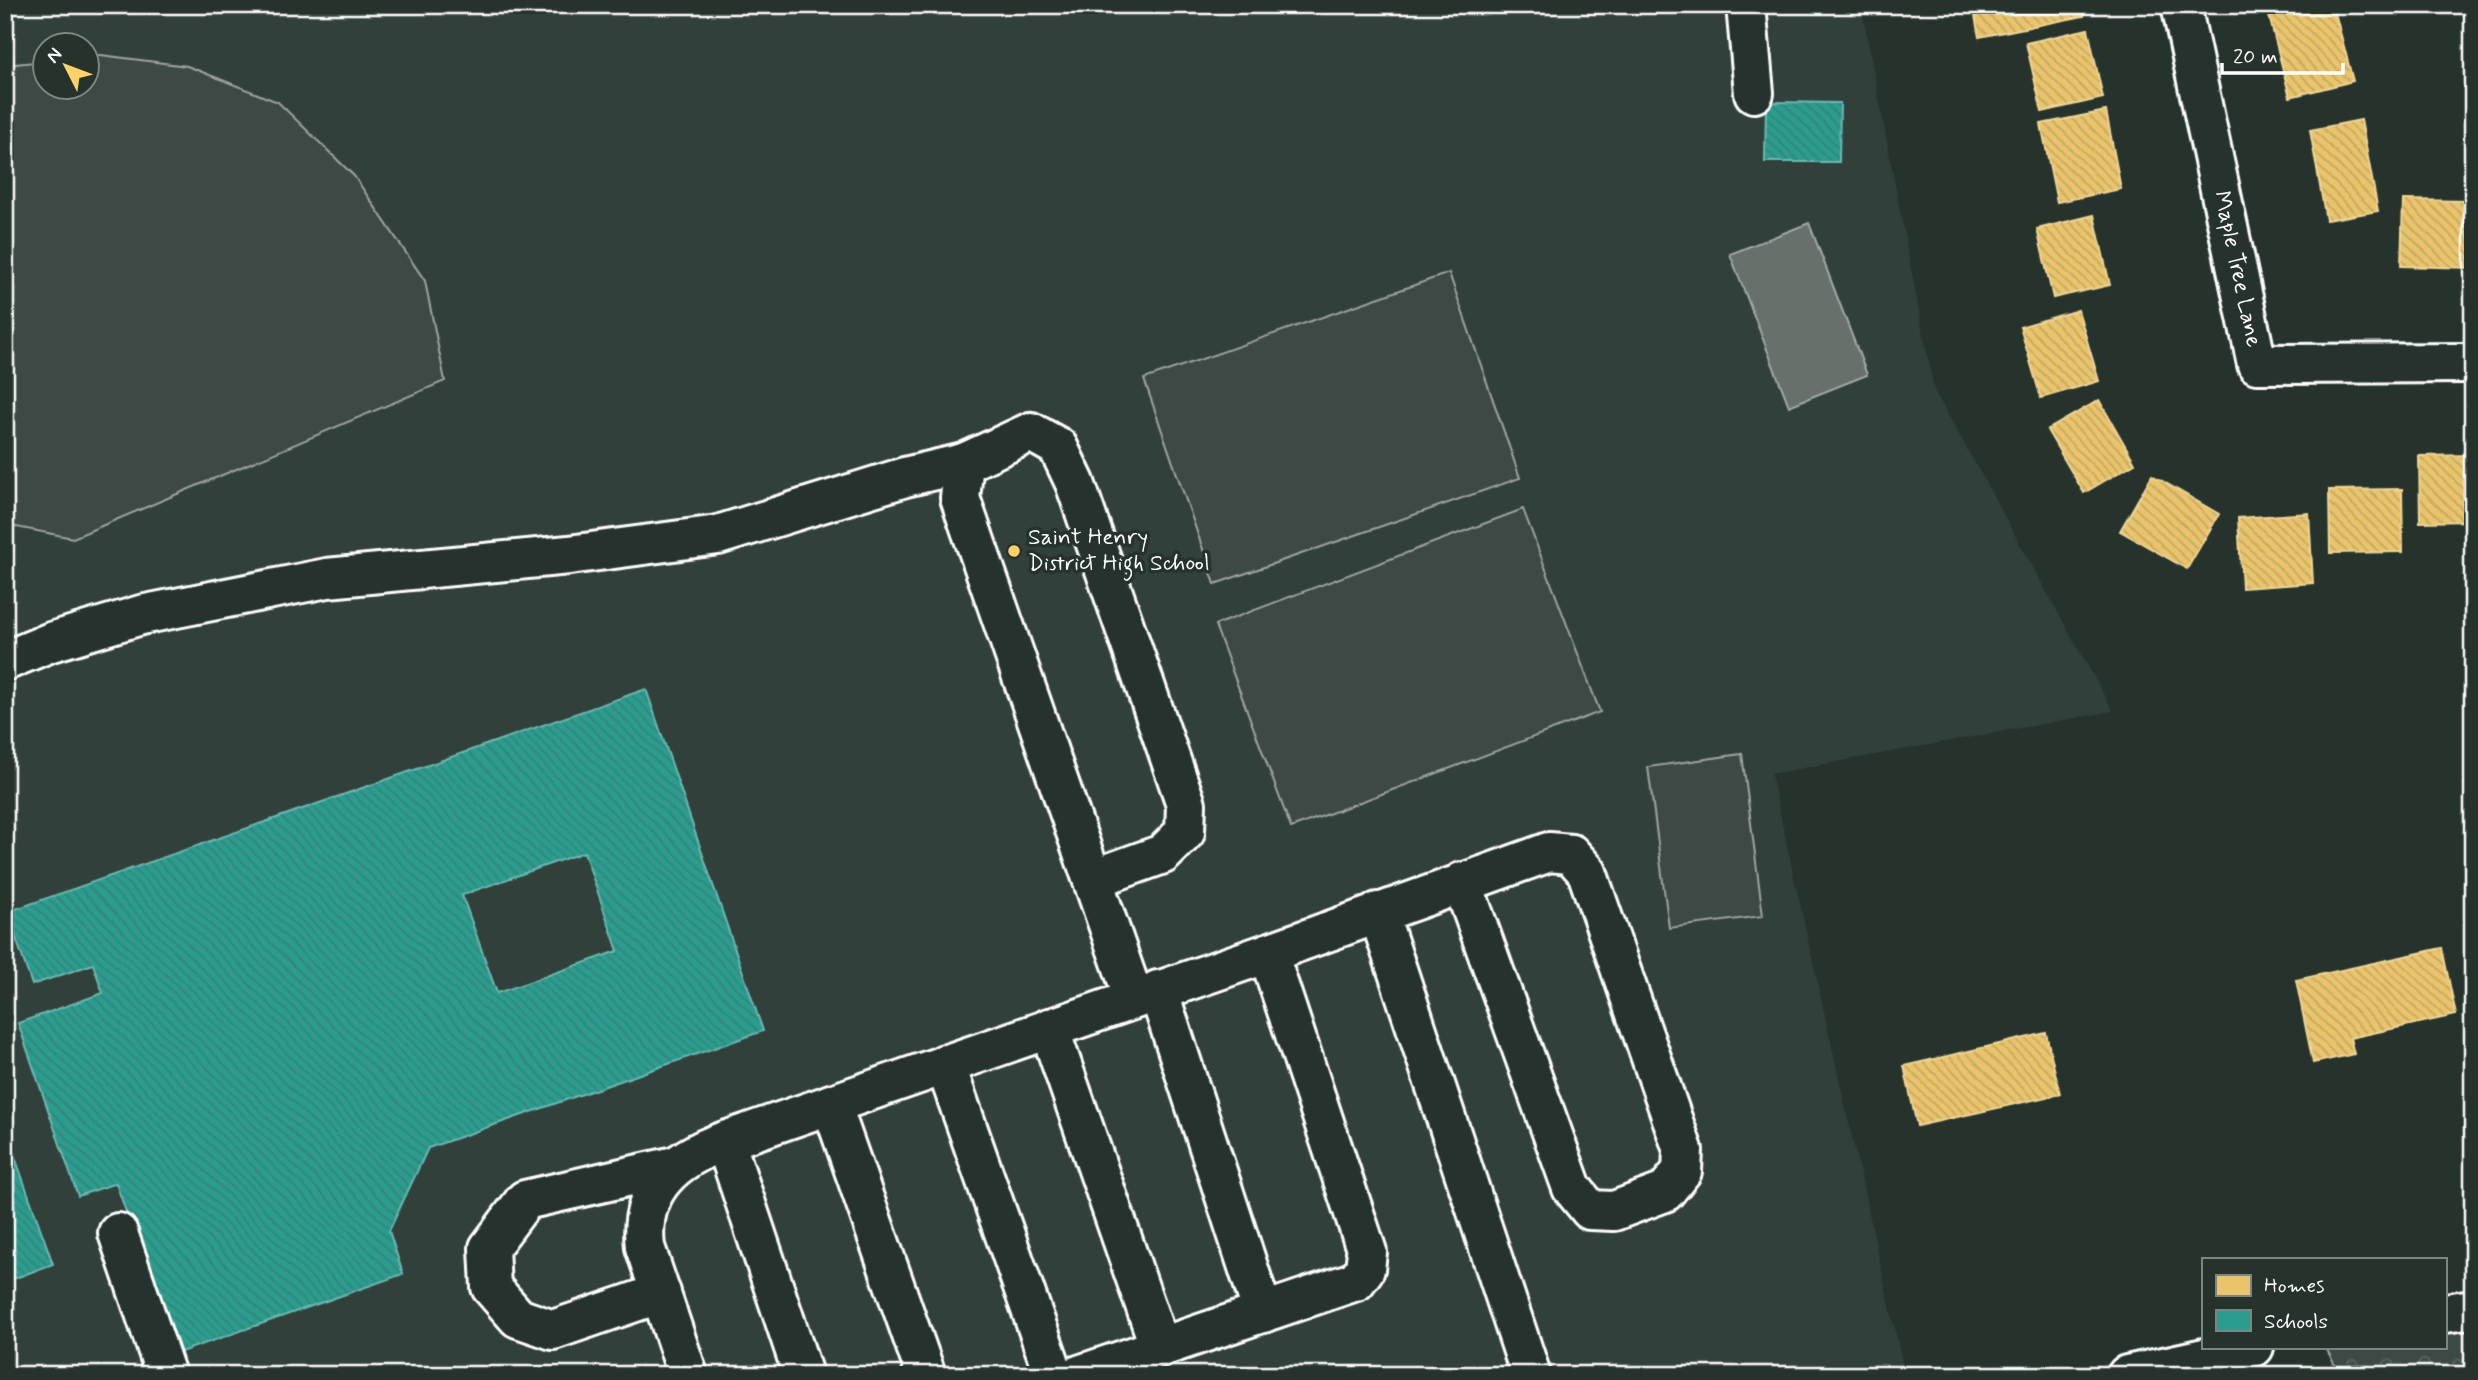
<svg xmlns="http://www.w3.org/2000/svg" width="2478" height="1380" viewBox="0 0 2478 1380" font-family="Mynerve,sans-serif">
<defs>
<pattern id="forest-crowns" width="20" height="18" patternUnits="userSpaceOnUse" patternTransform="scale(1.75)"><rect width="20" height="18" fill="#3e4944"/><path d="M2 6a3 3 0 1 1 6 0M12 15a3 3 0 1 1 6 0" fill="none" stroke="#5b6460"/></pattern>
<pattern id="homes-back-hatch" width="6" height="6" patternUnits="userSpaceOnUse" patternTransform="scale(1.75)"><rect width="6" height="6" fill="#e9c46a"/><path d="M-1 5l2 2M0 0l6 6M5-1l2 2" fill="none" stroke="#c2a662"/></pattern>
<pattern id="schools-back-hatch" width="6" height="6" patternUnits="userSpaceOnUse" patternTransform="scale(1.75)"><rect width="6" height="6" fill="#2a9d8f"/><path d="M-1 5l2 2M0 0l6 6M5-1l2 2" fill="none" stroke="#368178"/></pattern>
</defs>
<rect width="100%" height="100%" fill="#26332d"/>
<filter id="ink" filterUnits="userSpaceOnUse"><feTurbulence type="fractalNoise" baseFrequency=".0143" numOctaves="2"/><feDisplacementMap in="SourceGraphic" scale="14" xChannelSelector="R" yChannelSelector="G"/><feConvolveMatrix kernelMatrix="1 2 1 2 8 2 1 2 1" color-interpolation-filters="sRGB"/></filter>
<g filter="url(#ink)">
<path fill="#333f3a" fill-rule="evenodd" d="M 5,5 L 1861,5 L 1934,390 L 2113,711 L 1771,774 L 1905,1375 L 5,1375 ZM 46,46 L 88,46 L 88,88 L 46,88 Z"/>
<g fill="#3e4944" stroke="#9ea4a2" stroke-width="2">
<polygon points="101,55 187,66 278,102 354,176 425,281 445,381 73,538 11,526 5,507 5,65 45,61 46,88 88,88 88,56"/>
<polygon points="1449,273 1520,478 1215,584 1144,379"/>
<polygon points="1523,509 1600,712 1291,828 1215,625"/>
<polygon points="1742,754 1763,916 1669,928 1648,767"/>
</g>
<polygon fill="url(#forest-crowns)" stroke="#9ea4a2" stroke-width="2" points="2473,1309 2473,1375 2340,1375 2326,1348 2445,1347 2445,1313"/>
<polygon fill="#67706c" stroke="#a4a9a7" stroke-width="2" points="1809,223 1867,375 1789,406 1730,254"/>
<g fill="url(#homes-back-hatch)" stroke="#f0d697" stroke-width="2">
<polygon points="1973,5 2082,5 2084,16 1979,37"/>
<polygon points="2309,5 2333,5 2353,81 2290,97 2269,16"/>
<polygon points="2088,29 2103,98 2042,112 2026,43"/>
<polygon points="2106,111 2121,189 2057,202 2041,124"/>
<polygon points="2361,120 2378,211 2326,220 2310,130"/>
<polygon points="2403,200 2473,201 2473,268 2401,266"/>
<polygon points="2094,215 2110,285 2053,298 2037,229"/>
<polygon points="2078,310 2099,381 2041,398 2020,327"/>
<polygon points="2099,400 2135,463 2084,493 2047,430"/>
<polygon points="2473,455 2473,521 2420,522 2419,456"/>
<polygon points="2152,475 2219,514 2187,569 2120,531"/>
<polygon points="2402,489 2403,552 2330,553 2329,490"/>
<polygon points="2309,513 2313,583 2242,588 2238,518"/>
<polygon points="2442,948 2456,1015 2350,1038 2354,1054 2313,1063 2296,980"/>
<polygon points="2046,1033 2060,1094 1917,1126 1904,1066"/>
</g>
<g fill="url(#schools-back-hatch)" stroke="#6abab1" stroke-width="2" fill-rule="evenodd">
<polygon points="1766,102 1840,103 1839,162 1765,162"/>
<path d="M 646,689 L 763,1031 L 428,1148 L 389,1231 L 403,1274 L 175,1354 L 116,1183 L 78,1196 L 18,1023 L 103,993 L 93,964 L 32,985 L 7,912 ZM 584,852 L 618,951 L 497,993 L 462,895 Z"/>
<polygon points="5,1129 53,1264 5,1282"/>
</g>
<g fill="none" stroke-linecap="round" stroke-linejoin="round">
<defs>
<g id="minor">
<polyline points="1746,5 1754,93"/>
<polyline points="2181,5 2257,364 2473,363"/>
<polyline points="5,661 51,642 141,615 327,578 569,555 718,535 905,477 964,463"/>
<polyline points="1093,879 1163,854 1185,832 1186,804 1075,483 1058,447 1031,432 964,463 960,498 1134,999"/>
<polyline points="1378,912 1531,1375"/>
<polyline points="1158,990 1263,1313"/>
<polyline points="1049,1028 1160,1348"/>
<polyline points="945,1064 1054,1375"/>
<polyline points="831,1104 926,1375"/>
<polyline points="725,1141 803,1375"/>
<polyline points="118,1233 166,1375"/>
<polyline points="661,1293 553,1330 518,1318 491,1287 489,1248 525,1200 675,1166"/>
<path d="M 688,1375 L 645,1247 C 638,1188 676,1158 725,1141 L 1268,953"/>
<polyline points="1079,1375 1356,1281 1365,1269 1367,1252 1268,953 1549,852 1571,854 1587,872 1683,1150 1682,1171 1665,1192 1614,1211 1590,1210 1572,1188 1462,882"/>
</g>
<g id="major">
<polyline points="2445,1313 2473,1309"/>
<polyline points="2127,1375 2254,1347"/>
</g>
</defs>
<use href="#minor" stroke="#fff" stroke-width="44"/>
<use href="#major" stroke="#fff" stroke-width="44"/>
<use href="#minor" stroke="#26332d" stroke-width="38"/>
<use href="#major" stroke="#26332d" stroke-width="38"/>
</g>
</g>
<circle fill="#ffd166" stroke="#26332d" stroke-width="2.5" cx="1014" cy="551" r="7"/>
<g text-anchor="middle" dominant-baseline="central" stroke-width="7" stroke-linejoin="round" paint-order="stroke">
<g font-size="23" fill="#fff" stroke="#26332d">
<text transform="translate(2237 269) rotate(78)">Maple Tree Lane</text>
</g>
<g font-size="23" fill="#fff" stroke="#26332d" text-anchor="start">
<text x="1028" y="538">Saint Henry<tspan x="1028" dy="26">District High School</tspan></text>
</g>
</g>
<rect width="2478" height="1380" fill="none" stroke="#26332d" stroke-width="28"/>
<rect x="14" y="14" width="2450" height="1352" fill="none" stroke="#fff" stroke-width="2.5" filter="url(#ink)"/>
<rect x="2202" y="1258" width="245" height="91" fill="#26332d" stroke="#7d8581" stroke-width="2"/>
<rect x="2216" y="1275" width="35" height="21" fill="#e9c46a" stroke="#7d8581" stroke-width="2"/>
<text x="2264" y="1292" font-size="21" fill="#ffffff">Homes</text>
<rect x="2216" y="1310" width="35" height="21" fill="#2a9d8f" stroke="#7d8581" stroke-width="2"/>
<text x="2264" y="1328" font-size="21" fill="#ffffff">Schools</text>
<g transform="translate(66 66) rotate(312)"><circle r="33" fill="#26332d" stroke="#7d8581" stroke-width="2"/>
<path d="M0-5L12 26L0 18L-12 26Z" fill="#ffd166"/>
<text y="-10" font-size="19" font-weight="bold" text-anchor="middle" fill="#ffffff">N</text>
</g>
<path d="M2222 63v10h121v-10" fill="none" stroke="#ffffff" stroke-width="3.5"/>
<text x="2233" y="63" font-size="21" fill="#ffffff" stroke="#26332d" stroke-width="5" paint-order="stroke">20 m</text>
</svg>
